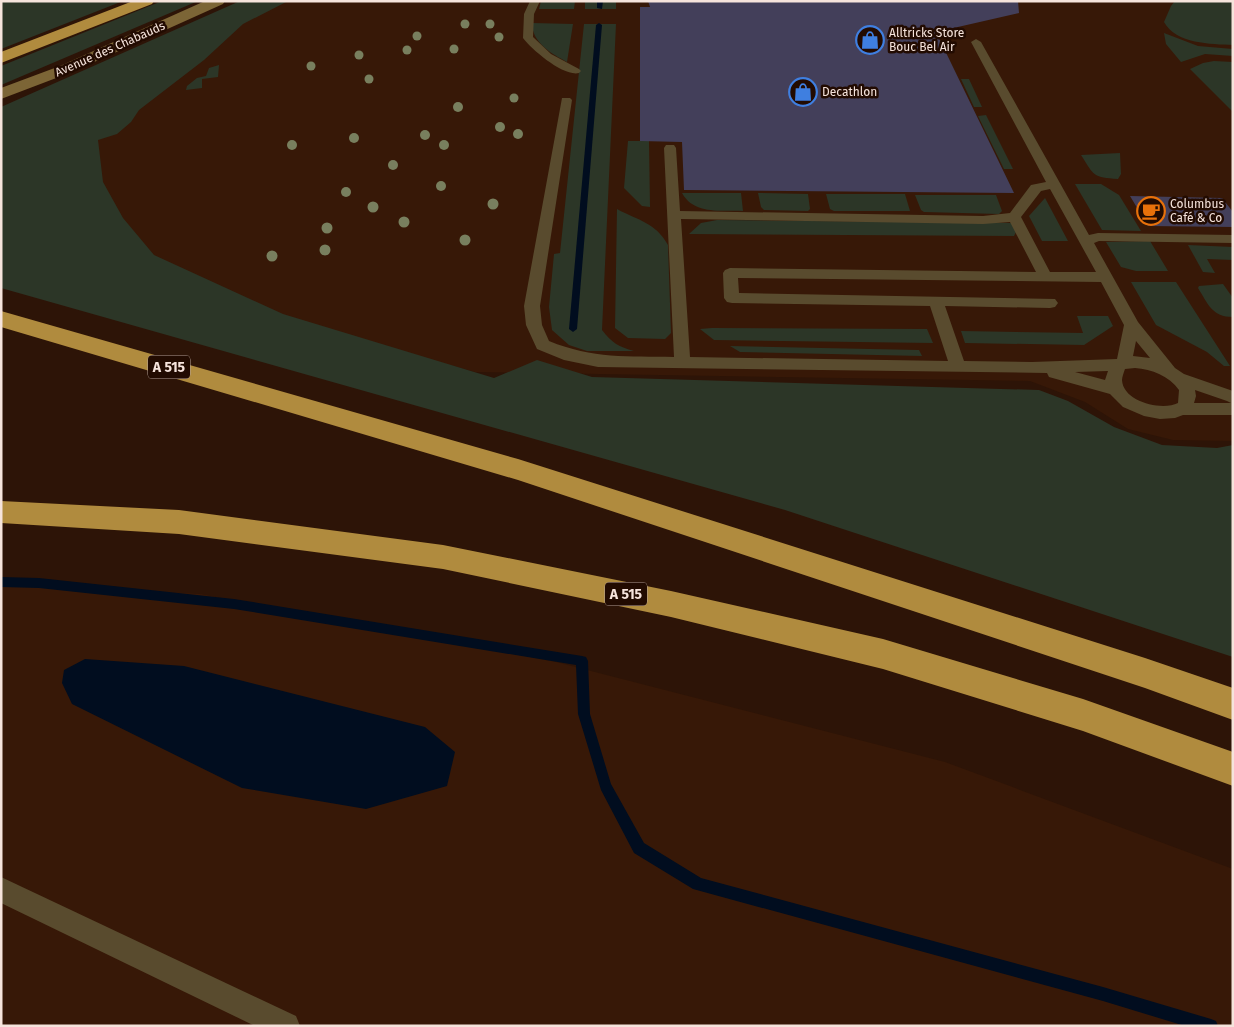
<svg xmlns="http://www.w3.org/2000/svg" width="1234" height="1027" viewBox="0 0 1234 1027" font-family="'Fira Sans',sans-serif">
<rect width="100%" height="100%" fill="#2d1407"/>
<g fill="#371807">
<polygon points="256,1 1233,1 1233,441 1173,440 1128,429 1085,402 1030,381 475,372 75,262 1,165"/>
<polygon points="1,584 200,594 556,662 945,762 1233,869 1233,1026 1,1026"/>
</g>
<g fill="#2c3627">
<polygon points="1,1 123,1 1,49"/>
<polygon points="162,1 198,1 1,85 1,66"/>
<polygon points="240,1 288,1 243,24 204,60 139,110 131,122 117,134 98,140 103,182 123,218 154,255 283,314 494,378 537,360 592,377 1039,390 1068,401 1114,427 1162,445 1217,448 1233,445 1233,657 785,510 1,288 1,107"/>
<polygon points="541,1 575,1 574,9 539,9"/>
<rect x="585" y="1" width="31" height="8"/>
<path d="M 1175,1 L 1233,1 L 1233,45 C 1211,44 1176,44 1164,22 L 1171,6 Z"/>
<path d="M 532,23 L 573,24 L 567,62 C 552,54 532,43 532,23 Z"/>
<path d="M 584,24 L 616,24 L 602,330 C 612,343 619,347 634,351 L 587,351 L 569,345 L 552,330 L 549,307 L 554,254 L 560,253 Z"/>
<polygon points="1164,33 1198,46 1233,49 1233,56 1205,54 1181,62 1166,44"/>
<polygon points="1214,61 1233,62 1233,112 1190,69 1203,63"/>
<polygon points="219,65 218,77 202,79 202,88 186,90 187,86 197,78 206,76 209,68"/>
<polygon points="961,79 969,79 982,107 974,107"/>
<polygon points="986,115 1013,169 1004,169 978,116"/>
<polygon points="628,141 649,141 650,207 642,206 624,188"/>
<path d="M 1120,153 L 1121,174 L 1118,179 C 1093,177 1095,177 1081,155 Z"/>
<polygon points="1075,184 1101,184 1119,195 1141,231 1102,230"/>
<path d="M 682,193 L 741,193 L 743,211 C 721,210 694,215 682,193 Z"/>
<polygon points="758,193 808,194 810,209 808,211 764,210 761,207"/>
<polygon points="826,194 905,194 910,211 834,211 830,209"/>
<polygon points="915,195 996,195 1002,211 999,214 924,212 921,210"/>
<polygon points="1045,198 1068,241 1042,241 1029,216"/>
<path d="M 617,209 C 639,221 655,222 668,245 L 671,333 L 665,339 L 628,338 L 615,328 Z"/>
<polygon points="717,220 1014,223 1017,230 1014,236 689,234 701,223"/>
<polygon points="1150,241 1168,271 1136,271 1121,267 1106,242"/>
<polygon points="1188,245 1233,247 1233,260 1207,259 1215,273 1203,272"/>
<polygon points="1131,282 1176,282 1230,366 1224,366 1207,352 1156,325"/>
<path d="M 1223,284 L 1233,298 L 1233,317 C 1212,317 1208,304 1198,288 L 1199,286 Z"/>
<polygon points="1077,316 1108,316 1113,326 1084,345 965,343 961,331 1083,333"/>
<polygon points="712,328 927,329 933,343 714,340 700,329"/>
<polygon points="730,346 919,350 922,356 740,352"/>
</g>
<polygon fill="#010d1f" points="85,659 184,666 425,727 455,752 447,786 366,809 242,788 72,704 62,683 64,670"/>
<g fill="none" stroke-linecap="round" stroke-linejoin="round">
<g fill="#010d1f" fill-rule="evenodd">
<polygon points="597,1 603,1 602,9 597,8"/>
<polygon points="599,23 602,25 577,329 573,332 569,329 596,25"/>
<polygon points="1,577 39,578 234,599 582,656 586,657 588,661 590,714 611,784 644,843 701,878 1103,987 1211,1019 1216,1021 1218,1026 1185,1026 1103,1001 693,889 634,853 601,790 578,714 576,665 234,609 39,588 1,587"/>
</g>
</g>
<g fill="#433f5a">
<polygon points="648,1 1018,1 1019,13 936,32 1014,193 684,190 682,142 640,141 640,7 650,7"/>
<polygon points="1130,196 1222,198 1233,212 1233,227 1148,226"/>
</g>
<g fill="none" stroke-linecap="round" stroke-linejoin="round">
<g fill="#594b2e" fill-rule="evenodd">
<path d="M 530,1 L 540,1 L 534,14 L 533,37 L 551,54 L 579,69 L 581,71 L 579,73 C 564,77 532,50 523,38 L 524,14 Z"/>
<path d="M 976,39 L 981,42 L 1089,235 L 1098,233 L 1233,235 L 1233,243 L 1099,241 L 1094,243 L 1138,322 L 1175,368 L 1184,374 L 1233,391 L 1233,415 L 1183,415 L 1175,418 L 1160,419 L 1144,416 L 1123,407 L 1110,394 L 1049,377 L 1047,373 L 598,367 L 564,360 L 537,349 L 526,325 L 524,306 L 562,98 L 570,98 L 572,100 L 540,306 L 542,325 L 549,341 C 593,359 628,356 674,357 L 664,148 L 666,145 L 674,145 L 676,148 L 680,211 L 983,216 L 1010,213 L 1031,185 L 1046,182 L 971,42 ZM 1050,189 L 1096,272 L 1050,272 L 1021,217 L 1041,191 ZM 681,219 L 983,224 L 1010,222 L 1036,272 L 730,268 L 725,270 L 723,273 L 724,298 L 727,302 L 732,303 L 930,306 L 948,361 L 690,357 ZM 738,278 L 1101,282 L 1124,325 L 1117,359 L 1032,362 L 964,361 L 945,306 L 1050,308 L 1055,307 L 1058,303 L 1055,299 L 739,293 ZM 1136,341 L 1150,358 L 1133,356 ZM 1135,368 C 1152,369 1169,376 1179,390 L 1178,403 C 1162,411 1123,402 1122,380 C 1122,377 1124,372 1125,369 ZM 1108,371 L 1105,380 L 1075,372 ZM 1195,390 L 1227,401 L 1231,403 L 1194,403 L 1196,396 Z"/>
<polygon points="1,877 296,1016 300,1026 255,1026 1,903"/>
</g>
<polygon fill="#7c6536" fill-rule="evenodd" points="205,1 225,1 223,4 72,72 1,99 1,88 60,66"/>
<g fill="#b08b3e" fill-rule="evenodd">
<polygon points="133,1 154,1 152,4 1,63 1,52"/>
<polygon points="1,311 518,459 1145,658 1233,688 1233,720 1145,688 518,480 1,327"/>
<polygon points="1,501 179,510 443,545 671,591 883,639 1083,699 1233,752 1233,786 1083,731 883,669 671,617 443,569 179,534 1,523"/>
</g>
</g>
<g fill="#787f5e">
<circle cx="465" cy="24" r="4.5"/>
<circle cx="490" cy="24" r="4.5"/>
<circle cx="417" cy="36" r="4.5"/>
<circle cx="499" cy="37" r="4.5"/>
<circle cx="454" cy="49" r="4.5"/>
<circle cx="407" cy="50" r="4.5"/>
<circle cx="359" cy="55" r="4.5"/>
<circle cx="311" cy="66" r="4.5"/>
<circle cx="369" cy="79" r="4.5"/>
<circle cx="514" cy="98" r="4.5"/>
<circle cx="458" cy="107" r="5"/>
<circle cx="500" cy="127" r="5"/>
<circle cx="518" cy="134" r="5"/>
<circle cx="425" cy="135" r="5"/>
<circle cx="354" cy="138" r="5"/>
<circle cx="292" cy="145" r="5"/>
<circle cx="444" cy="145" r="5"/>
<circle cx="393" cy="165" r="5"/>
<circle cx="441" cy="186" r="5"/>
<circle cx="346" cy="192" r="5"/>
<circle cx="493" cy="204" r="5.5"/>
<circle cx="373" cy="207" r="5.5"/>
<circle cx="404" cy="222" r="5.5"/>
<circle cx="327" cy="228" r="5.5"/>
<circle cx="465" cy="240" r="5.5"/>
<circle cx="325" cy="250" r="5.5"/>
<circle cx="272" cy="256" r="5.5"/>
</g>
<defs>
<symbol id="shop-ring" viewBox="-11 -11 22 22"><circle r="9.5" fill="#220b01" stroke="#3f7fe0" stroke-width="1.5"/><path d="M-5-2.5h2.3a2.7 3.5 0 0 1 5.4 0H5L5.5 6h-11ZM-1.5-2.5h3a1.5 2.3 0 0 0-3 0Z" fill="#3f7fe0"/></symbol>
<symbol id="cafe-ring" viewBox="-11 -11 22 22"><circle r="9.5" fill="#220b01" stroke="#e8710a" stroke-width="1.5"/><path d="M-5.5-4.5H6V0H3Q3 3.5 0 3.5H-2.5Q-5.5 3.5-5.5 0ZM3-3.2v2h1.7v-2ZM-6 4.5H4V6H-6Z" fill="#e8710a"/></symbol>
</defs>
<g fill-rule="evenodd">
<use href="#shop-ring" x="854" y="24" width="32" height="32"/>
<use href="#shop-ring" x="787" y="76" width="32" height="32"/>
<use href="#cafe-ring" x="1135" y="195" width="32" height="32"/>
</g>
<g text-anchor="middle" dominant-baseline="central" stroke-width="5" stroke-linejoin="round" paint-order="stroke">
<g font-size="12" fill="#f6e4dc" stroke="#220b01" text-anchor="start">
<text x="889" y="33">Alltricks Store<tspan x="889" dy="14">Bouc Bel Air</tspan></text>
<text x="822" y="92">Decathlon</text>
<text x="1170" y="204">Columbus<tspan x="1170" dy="14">Café &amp; Co</tspan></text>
</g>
<g font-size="12" fill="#f6e4dc" stroke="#220b01">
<text transform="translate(110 49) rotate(-24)">Avenue des Chabauds</text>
</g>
<g fill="#220b01" stroke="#b6a39a" stroke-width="1">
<rect x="148" y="355.5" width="42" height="23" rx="4"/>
<rect x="605" y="582.5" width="42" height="23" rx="4"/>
</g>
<g font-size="14" font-weight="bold" fill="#f6e4dc">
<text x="169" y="367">A 515</text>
<text x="626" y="594">A 515</text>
</g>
</g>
<rect width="1234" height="1027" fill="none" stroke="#f6e4dc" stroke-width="5"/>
</svg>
